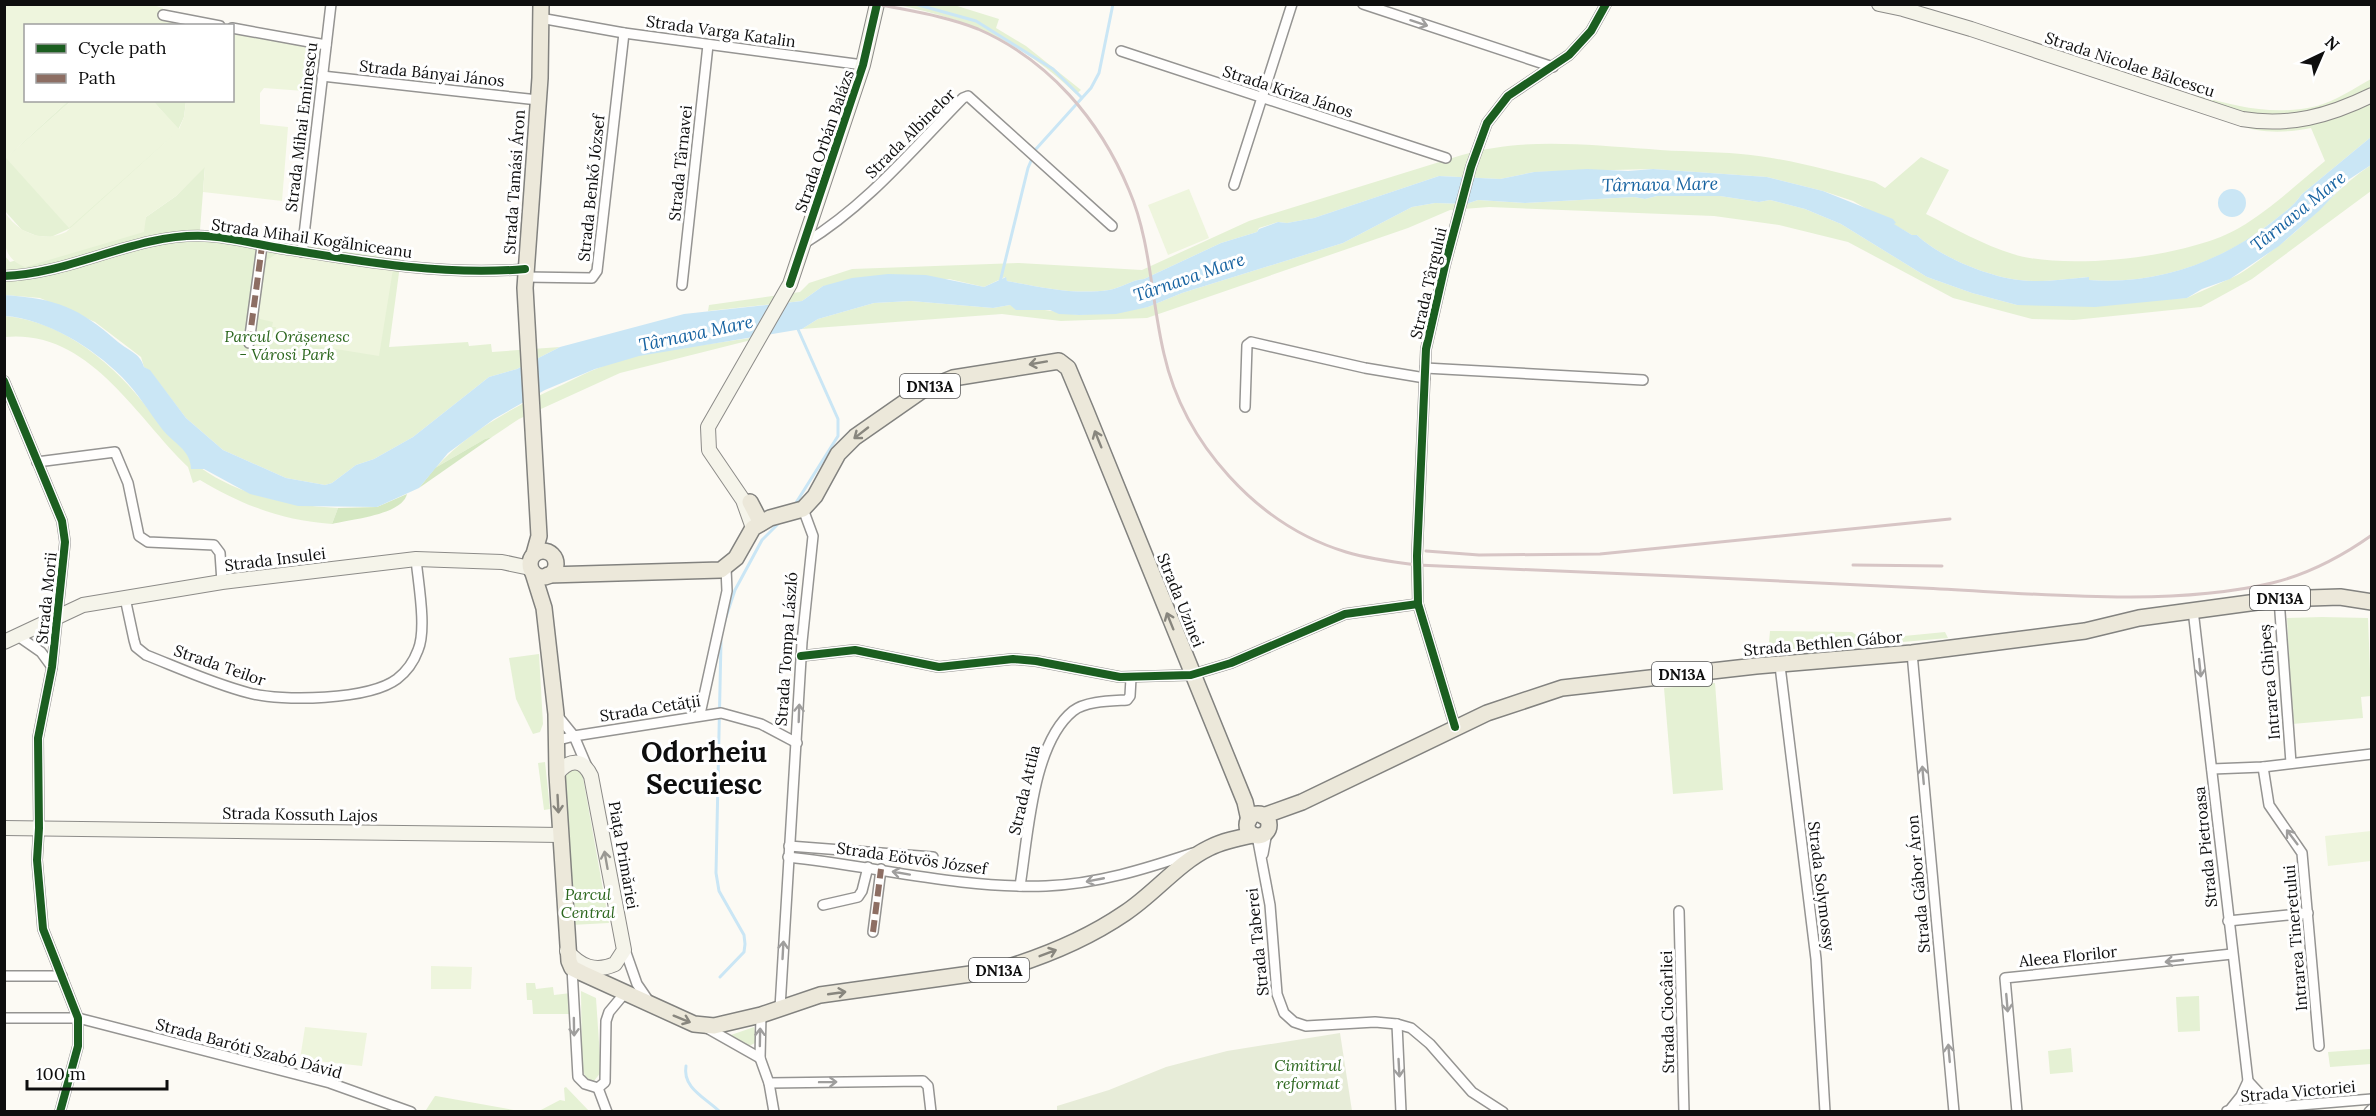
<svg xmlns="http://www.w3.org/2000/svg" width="2376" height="1116" viewBox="0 0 2376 1116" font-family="Lora,serif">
<rect width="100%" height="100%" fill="#fcfaf4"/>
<g fill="#e5f1d4">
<path d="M 898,5 L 954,5 L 999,19 L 996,28 L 1026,46 L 1081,90 L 1076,94 C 1022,42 970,20 898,5 Z"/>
<path d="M 2371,79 L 2371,137 L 2302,194 C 2293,207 2281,215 2268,225 C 2218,264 2153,285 2089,280 L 2089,277 C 2066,279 2040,283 2019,280 C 1989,277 1938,256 1917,235 L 1912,235 L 1853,201 L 1823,191 L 1767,177 L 1653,169 L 1534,172 L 1500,179 L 1439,176 L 1314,218 L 1287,223 L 1278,222 L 1259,228 L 1257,232 L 1221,243 L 1144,279 C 1131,280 1121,288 1109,290 C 1074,295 1041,287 1007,281 L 1005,277 L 984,287 L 949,279 L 823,286 L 802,301 L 708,311 L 709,305 L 800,292 L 809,283 L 852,269 L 1019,263 L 1142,270 L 1249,221 L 1462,155 C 1524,137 1586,145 1649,149 C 1679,152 1710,151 1741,154 C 1786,158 1831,171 1875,182 L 1885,188 L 1921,157 L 1949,170 L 1926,214 C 1954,228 1983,245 2013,254 C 2066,271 2190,257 2239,228 C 2270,210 2298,183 2325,161 L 2311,128 C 2260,138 2240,126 2192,109 L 2197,95 C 2237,107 2275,116 2317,106 C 2335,101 2355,88 2371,79 Z"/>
<polygon points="68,101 71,101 7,158 178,129 153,101 186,101 184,117 177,132 73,227 51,237 37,236 22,230 5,211 5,159"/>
<path d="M 2371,165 L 2371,191 L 2252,279 L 2201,307 L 2074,320 L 2032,319 L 1953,298 L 1848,242 L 1779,225 L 1714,216 L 1489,207 L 1450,210 L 1408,228 L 1147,318 L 1061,321 L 1002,314 L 802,329 L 818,319 L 874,303 L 911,301 L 993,308 L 1010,305 L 1079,315 L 1148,307 L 1182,293 L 1343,243 L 1412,207 L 1435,203 L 1466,204 L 1478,200 L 1525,203 L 1634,197 L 1645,199 L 1657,196 L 1720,196 L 1759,202 L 1770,200 L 1805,209 L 1841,224 L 1927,277 L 1972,293 L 2017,305 L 2187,298 C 2201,291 2214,286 2229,279 C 2246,272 2263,257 2278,246 C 2312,221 2337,187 2371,165 Z"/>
<polygon points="205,166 200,230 401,258 389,347 468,342 469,346 491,344 492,352 560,347 517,369 489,377 413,437 374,459 356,465 332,483 325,485 286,478 223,450 186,418 150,371 144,367 141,357 95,322 40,298 5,295 4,255 10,262 144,223 146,217 176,196"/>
<path d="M 4,316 C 63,320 116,366 149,410 C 161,425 172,438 185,451 C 188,455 189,459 193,462 C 234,495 287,505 338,508 L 332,524 C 281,520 244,506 200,480 L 193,483 L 188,467 C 135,416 89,329 5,337 Z"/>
<path d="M 771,335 L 620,373 L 519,419 L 492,437 L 485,439 L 435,468 C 471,429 517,405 564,384 C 588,372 613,360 640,355 C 684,347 728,342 771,335 Z"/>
<polygon points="2322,617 2368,618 2371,696 2361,697 2363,718 2292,724 2287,618"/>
<polygon points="1770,631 1852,632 1863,640 1945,632 1948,638 1768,654"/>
<polygon points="539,654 543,724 540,732 533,734 516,699 509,658"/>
<polygon points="1715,683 1723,790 1673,794 1664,688"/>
<polygon points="545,762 550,809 544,810 538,763"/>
<polygon points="572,764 582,772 609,923 571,925 563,778"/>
<polygon points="526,983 535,983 536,989 553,987 554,995 571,993 572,1014 533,1014 532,1000 527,1000"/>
<polygon points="581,991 596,998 601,1072 594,1081 586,1078 582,1069"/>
<polygon points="2199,996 2200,1031 2178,1032 2176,997"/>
<polygon points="754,1027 757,1042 749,1046 731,1035"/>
<polygon points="2071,1048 2073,1072 2050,1074 2048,1051"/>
<polygon points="2371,1049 2371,1064 2330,1067 2328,1052"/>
<polygon points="566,1087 589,1111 539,1111 560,1100 565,1101 564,1088"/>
<polygon points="435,1096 436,1096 519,1111 426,1110"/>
</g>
<g fill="#d5e8c2">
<polygon points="492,437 419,488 435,468 485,439"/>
<path d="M 407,494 C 402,515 352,519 332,524 L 338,508 L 377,507 Z"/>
</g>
<polygon fill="#e7ecd8" points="1340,1033 1352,1111 1057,1111 1057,1106 1109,1090 1166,1067 1227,1051"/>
<g fill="#eef5dd">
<polygon points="5,5 153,5 163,8 161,20 192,25 26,26 26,100 68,101 5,159"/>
<path d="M 233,33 L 321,48 L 317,92 L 264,88 L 260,93 L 260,124 L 288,127 L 282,201 L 203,192 L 205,167 L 176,196 L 146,217 L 144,232 L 25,267 C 0,257 5,239 4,211 C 18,233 42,243 66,232 L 178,131 L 69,228 L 6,158 L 71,101 L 153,101 L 179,129 L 184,117 L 186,101 L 232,100 Z"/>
<polygon points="1189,189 1209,238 1168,255 1148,205"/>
<polygon points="279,252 393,269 379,356 274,339 276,327 272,327 273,322 260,319 258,312 267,260"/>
<polygon points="2371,831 2371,861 2328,866 2325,836"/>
<polygon points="431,966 472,967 471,989 431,989"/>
<polygon points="305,1027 367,1033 362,1066 300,1059"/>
</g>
<g fill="#cae6f5">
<path d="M 2371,137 L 2371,165 L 2348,180 L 2320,210 L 2279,246 L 2230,279 L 2202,289 L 2187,298 L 2095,307 L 2017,305 L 1972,293 L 1927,277 L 1841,224 L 1805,209 L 1770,200 L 1759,202 L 1720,196 L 1657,196 L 1645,199 L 1634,197 L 1525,203 L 1478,200 L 1466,204 L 1435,203 L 1412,207 L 1343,243 L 1182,293 L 1148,307 L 1116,314 L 1079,315 L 1059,314 L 1050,310 L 1016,310 L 1010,305 L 993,308 L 911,301 L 874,303 L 818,319 L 802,329 L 639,356 L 595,369 L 545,390 L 494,419 L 448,453 L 419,488 L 377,507 L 298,506 L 250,494 L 204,469 L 191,469 C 191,450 173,443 162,429 C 149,412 138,393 122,377 C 93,348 47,319 5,316 L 4,295 C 58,299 78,307 118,342 C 129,351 140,353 144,367 L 150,370 L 186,418 L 223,450 L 286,478 L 325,485 L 332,483 L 356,465 L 374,459 L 413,437 L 489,377 L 517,369 L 560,347 L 684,314 L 802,301 L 823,286 L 852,278 L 888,274 L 926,275 L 984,287 L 1006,277 L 1007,281 C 1041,287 1074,295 1109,290 C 1121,288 1131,280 1144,279 L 1221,243 L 1257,232 L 1259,229 L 1278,222 L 1287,223 L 1314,218 L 1439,176 L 1500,179 L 1534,172 L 1587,169 L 1628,171 L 1653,169 L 1767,177 L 1823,191 L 1893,219 L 1896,223 L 1894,224 L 1912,235 L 1917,235 C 1938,256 1989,277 2019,280 C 2041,283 2066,279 2089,277 L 2089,280 C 2156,285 2219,263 2272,222 C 2283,213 2294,206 2302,194 Z"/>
<circle cx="2232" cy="203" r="14"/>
</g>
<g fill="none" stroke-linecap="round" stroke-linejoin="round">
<g stroke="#cae6f5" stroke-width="3">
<polyline points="915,4 976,21 1053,69 1081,97"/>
<polyline points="1000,282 1028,168 1036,149 1091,88 1099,73 1113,4"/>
<polyline points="794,506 838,436 838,419 797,327"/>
<polyline points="724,623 735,590 762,540 782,520"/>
<polyline points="720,977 744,952 745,944 744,935 719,891 716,873 721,641"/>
<path d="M 686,1066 C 682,1088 706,1098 720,1112"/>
</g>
<defs>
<g id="street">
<polyline points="1363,4 1553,67"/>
<polyline points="163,15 220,26"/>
<polyline points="540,18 624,33 863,65"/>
<polyline points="232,28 326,45"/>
<polyline points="1121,51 1446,158"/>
<polyline points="322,76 538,100"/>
<polyline points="1234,185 1292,4"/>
<path d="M 805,243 C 867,205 912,150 963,98 L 968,96 L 1112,226"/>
<polyline points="302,252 331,4"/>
<path d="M 4,276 C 73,274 135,233 205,236 C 231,237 259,245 285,249 C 364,262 446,276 525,269"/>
<polyline points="525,277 592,278 597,271 624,33"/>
<polyline points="682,285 708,45"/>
<polyline points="249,343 262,246"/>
<polyline points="1425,368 1643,380"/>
<polyline points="4,381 62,521 65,542 52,667 38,738 39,828 37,860 43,929 78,1018 78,1046 60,1112"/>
<polyline points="1245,407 1247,345 1251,342 1365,368 1425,378"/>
<polyline points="37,462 115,452 128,483 139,536 148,542 214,545 220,553 222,582"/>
<path d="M 125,598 L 134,640 L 136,647 L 146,655 C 179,668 214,684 249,693 C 282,702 369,700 397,679 C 406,672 414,661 418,650 C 427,629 418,582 416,559"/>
<polyline points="2279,599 2291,763"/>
<polyline points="2193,610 2248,1081 2241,1096 2229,1111"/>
<polyline points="18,636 41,652 52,667"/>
<polyline points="1912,653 1954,1112"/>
<polyline points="801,656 855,650 939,667 1013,659 1036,661 1120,677 1191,675 1231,663 1345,614 1418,604"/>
<polyline points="1780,666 1816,959 1825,1112"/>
<polyline points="700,714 727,591 726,568"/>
<polyline points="557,715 574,736 721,713 761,724 797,743"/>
<polyline points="1455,727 1418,604 1417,556 1426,349 1445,265 1471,167 1487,123 1508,96 1569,55 1591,31 1606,4"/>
<polyline points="555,741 574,736 588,769"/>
<polyline points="2263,767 2269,805 2302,853 2319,1046"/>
<polyline points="2212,769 2263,767 2372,754"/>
<polyline points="1257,836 1270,905 1277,994 1284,1013 1294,1022 1306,1026 1375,1022 1397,1024 1411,1028 1430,1044 1472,1092 1503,1112"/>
<polyline points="789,846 933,857"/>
<polyline points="1263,854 1267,832"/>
<path d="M 788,857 C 874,866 959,889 1046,886 C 1097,884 1145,869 1193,853"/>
<path d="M 1020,886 C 1028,837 1032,744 1073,711 C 1086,701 1111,701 1127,700 L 1130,696 L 1131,678"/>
<polyline points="823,905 858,897 862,891 868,867"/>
<polyline points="1679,911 1684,1112"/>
<polyline points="2228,921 2308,913"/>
<polyline points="873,932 881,869"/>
<polyline points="624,947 637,984 648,1000"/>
<polyline points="572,968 578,1077 585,1084 598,1088 605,1082 606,1021 609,1012 624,994"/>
<polyline points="4,976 62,976"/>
<polyline points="780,1008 802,642 813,536 803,509"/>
<polyline points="761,1015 760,1058 769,1083 774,1112"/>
<polyline points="4,1018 78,1018 330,1083 411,1112"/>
<polyline points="1397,1024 1401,1112"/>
<polyline points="707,1028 760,1058"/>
<polyline points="2248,1081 2261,1095 2285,1106"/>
<polyline points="769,1083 923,1081 928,1086 931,1112"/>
<polyline points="598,1088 607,1112"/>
<polyline points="2227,1111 2372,1099"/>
<polyline points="2017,1112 2005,978 2232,954"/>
<polyline points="2369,1112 2372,1109"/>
</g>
<g id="secondary">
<path d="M 1879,4 L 1903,9 L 1971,29 L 2242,119 C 2289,127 2329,116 2372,95"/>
<polyline points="753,528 743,500 709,450 708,427 790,284 863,65 877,4"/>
<polyline points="4,642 83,605 222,582 416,559 502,562 530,568"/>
<path d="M 557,774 C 568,760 582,757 591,776 L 624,950 L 615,964 C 595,973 580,966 567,951"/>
<polyline points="4,828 560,835"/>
</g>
<g id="primary">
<polyline points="750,502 761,523"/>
<circle cx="543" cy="564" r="13"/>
<polyline points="534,554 539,536 525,288 540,78 541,4"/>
<path d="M 533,573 L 544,608 L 556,714 L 557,774 L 569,961 L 572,968 L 582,973 L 694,1024 L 714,1026 L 761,1015 L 820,995 L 999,970 C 1043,957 1087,939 1125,913 C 1154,894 1178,863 1209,848 C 1223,841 1238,838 1253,835"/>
<polyline points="548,575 721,570 736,558 753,528 770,518 803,509 815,496 838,454 855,437 921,391 953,378 1059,361 1068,368 1086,411 1245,802 1249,820"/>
<circle cx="1258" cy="825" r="11"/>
<polyline points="1263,816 1302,802 1487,713 1562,688 1756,666 1912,653 2085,631 2139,618 2279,599 2340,597 2372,602"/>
</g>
</defs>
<use href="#street" stroke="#959492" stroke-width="12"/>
<use href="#secondary" stroke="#8c8b88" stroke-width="16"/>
<use href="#primary" stroke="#82827f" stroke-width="18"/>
<use href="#street" stroke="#fffefd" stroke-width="9"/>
<use href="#secondary" stroke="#f5f4ea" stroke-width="14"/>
<use href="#primary" stroke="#ece8da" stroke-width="15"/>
<g stroke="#d7c5c5" stroke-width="3">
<path d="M 877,4 C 910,11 946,16 978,29 C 1049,60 1100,120 1129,190 C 1151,241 1151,300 1164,354 C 1184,443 1257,525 1346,552 C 1369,559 1393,562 1417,565 C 1585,572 1754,579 1922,588 C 2031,593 2166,608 2272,583 C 2309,574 2341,557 2372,535"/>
<polyline points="1426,551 1479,555 1600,554 1950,519"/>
<polyline points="1853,565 1942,566"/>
</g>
<g stroke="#8d6e63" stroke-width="6" stroke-dasharray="12 6" stroke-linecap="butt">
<polyline points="249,343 262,246"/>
<polyline points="873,932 881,869"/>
</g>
<defs>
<g id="cycleway">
<path d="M 4,276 C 73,274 135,233 205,236 C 231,237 259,245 285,249 C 364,262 446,276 525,269"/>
<polyline points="790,284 863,65 877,4"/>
<polyline points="4,381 62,521 65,542 52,667 38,738 39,828 37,860 43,929 78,1018 78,1046 60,1112"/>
<polyline points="801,656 855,650 939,667 1013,659 1036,661 1120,677 1191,675 1231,663 1345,614 1418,604"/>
<polyline points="1455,727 1418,604 1417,556 1426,349 1445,265 1471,167 1487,123 1508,96 1569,55 1591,31 1606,4"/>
</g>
</defs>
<use href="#cycleway" stroke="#fff" stroke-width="11"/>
<use href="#cycleway" stroke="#1b5e20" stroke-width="8"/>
</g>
<defs><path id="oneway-shaft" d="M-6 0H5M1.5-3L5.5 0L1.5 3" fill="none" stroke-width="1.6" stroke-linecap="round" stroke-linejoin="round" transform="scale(1.5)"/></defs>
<g stroke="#9f9e9d">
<use href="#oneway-shaft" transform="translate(1419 23) rotate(18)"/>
<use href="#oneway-shaft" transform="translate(2200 668) rotate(84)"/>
<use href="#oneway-shaft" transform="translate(799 713) rotate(-88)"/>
<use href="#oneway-shaft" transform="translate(1923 775) rotate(-95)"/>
<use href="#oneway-shaft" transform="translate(2292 837) rotate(-127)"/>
<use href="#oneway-shaft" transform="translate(901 873) rotate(-170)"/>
<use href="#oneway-shaft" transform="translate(1095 880) rotate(169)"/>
<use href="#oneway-shaft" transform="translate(783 950) rotate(-87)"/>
<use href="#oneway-shaft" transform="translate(2174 961) rotate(174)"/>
<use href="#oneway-shaft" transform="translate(2007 1003) rotate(85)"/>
<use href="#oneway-shaft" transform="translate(574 1027) rotate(89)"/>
<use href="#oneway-shaft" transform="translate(760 1037) rotate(-89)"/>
<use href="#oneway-shaft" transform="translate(1949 1053) rotate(-95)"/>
<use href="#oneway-shaft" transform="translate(1399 1068) rotate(87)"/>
<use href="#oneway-shaft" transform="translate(828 1082) rotate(-1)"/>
</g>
<g stroke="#88867e">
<use href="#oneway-shaft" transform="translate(1038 363) rotate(170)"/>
<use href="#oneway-shaft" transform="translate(861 433) rotate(142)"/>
<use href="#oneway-shaft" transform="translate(1098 439) rotate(-112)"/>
<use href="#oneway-shaft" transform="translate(1170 621) rotate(-112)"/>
<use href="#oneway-shaft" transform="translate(558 804) rotate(87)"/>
<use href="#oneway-shaft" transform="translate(1048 953) rotate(-21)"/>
<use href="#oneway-shaft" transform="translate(837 993) rotate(-8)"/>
<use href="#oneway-shaft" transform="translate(682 1019) rotate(22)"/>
</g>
<use stroke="#999892" href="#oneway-shaft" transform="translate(606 860) rotate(-100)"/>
<g text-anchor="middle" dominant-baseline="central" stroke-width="6" stroke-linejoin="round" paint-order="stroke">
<g fill="#fff" stroke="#565656" stroke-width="1.5">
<rect x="900" y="374" width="60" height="24" rx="4.5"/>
<rect x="2250" y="586" width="60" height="24" rx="4.5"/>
<rect x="1652" y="662" width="60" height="24" rx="4.5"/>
<rect x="969" y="958" width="60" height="24" rx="4.5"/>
</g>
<g font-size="15" font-weight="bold" fill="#0e0e0e">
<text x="930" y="386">DN13A</text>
<text x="2280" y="598">DN13A</text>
<text x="1682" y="674">DN13A</text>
<text x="999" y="970">DN13A</text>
</g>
<g font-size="16" fill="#0e0e0e" stroke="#fff">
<text transform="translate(721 31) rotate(8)">Strada Varga Katalin</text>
<text transform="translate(2130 64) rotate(18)">Strada Nicolae Bălcescu</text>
<text transform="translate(432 73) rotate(6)">Strada Bányai János</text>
<text transform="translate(1288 91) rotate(18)">Strada Kriza János</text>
<text transform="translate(301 127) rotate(-83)">Strada Mihai Eminescu</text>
<text transform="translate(910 133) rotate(-45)">Strada Albinelor</text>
<text transform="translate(824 141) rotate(-71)">Strada Orbán Balázs</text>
<text transform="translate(680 163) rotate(-84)">Strada Târnavei</text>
<text transform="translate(514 182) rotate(-86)">Strada Tamási Áron</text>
<text transform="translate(591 188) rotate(-84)">Strada Benkő József</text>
<text transform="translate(312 238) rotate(8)">Strada Mihail Kogălniceanu</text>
<text transform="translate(1428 283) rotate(-77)">Strada Târgului</text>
<text transform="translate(275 559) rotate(-7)">Strada Insulei</text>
<text transform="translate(46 598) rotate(-84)">Strada Morii</text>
<text transform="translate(1181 600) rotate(68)">Strada Uzinei</text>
<text transform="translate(1823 643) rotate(-5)">Strada Bethlen Gábor</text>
<text transform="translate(786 649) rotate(-86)">Strada Tompa László</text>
<text transform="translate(220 665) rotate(19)">Strada Teilor</text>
<text transform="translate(2269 682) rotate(-95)">Intrarea Ghipeș</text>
<text transform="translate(650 708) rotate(-9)">Strada Cetății</text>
<text transform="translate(1024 790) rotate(-77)">Strada Attila</text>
<text transform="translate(300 814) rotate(1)">Strada Kossuth Lajos</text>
<text transform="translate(2205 847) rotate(-96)">Strada Pietroasa</text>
<text transform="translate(624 855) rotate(80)">Piața Primăriei</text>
<text transform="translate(912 858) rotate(8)">Strada Eötvös József</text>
<text transform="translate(1918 884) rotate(-95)">Strada Gábor Áron</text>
<text transform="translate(1822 886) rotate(83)">Strada Solymossy</text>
<text transform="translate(2295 938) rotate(-95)">Intrarea Tineretului</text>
<text transform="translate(1257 942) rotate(-96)">Strada Taberei</text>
<text transform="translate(2068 956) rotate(-6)">Aleea Florilor</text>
<text transform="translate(1667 1012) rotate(-91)">Strada Ciocârliei</text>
<text transform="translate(249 1048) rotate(15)">Strada Baróti Szabó Dávid</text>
<text transform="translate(2298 1091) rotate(-5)">Strada Victoriei</text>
</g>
<g font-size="16" font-style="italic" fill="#2c671e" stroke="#fff">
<text x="287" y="336">Parcul Orășenesc<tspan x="287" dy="18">- Városi Park</tspan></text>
<text x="588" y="894">Parcul<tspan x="588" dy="18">Central</tspan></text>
<text x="1308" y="1065">Cimitirul<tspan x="1308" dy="18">reformat</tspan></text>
</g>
<g font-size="18" font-style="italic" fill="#1763a1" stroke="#fff">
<text transform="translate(1660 184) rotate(-1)">Târnava Mare</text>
<text transform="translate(2298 211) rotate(-39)">Târnava Mare</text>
<text transform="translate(1189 277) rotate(-19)">Târnava Mare</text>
<text transform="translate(696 333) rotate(-12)">Târnava Mare</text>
</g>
<g font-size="28" font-weight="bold" fill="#0e0e0e" stroke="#fff">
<text x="704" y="752">Odorheiu<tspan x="704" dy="32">Secuiesc</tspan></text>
</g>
</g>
<rect width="2376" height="1116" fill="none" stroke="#0e0e0e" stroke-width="12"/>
<rect x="24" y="24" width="210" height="78" fill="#ffffff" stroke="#9f9f9f" stroke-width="1.5"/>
<rect x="36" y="44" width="30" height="9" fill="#1b5e20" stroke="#9f9f9f" stroke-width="1.5"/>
<text x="78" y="54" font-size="18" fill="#0e0e0e">Cycle path</text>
<rect x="36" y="74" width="30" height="9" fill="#8d6e63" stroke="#9f9f9f" stroke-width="1.5"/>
<text x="78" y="84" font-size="18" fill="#0e0e0e">Path</text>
<g transform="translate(2322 54) rotate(44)" stroke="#ffffff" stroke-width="4.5" paint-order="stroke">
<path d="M0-4.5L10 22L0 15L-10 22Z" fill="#0e0e0e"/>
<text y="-9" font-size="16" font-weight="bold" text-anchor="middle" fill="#0e0e0e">N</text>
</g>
<path d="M27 1080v9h140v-9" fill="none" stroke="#0e0e0e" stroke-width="3"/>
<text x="36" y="1080" font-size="18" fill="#0e0e0e" stroke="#ffffff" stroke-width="4.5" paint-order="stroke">100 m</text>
</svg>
